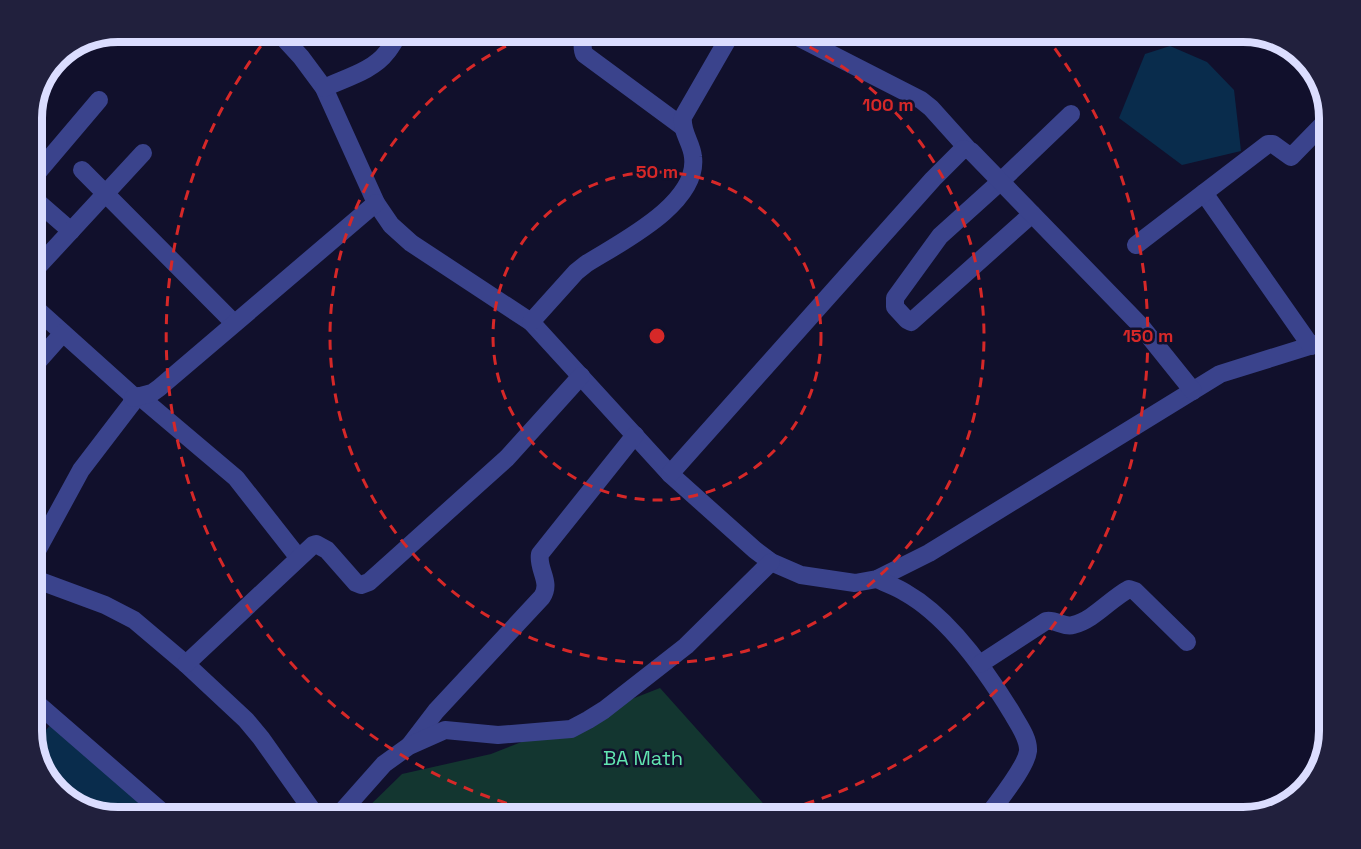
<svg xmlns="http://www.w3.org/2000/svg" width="1361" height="849" viewBox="0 0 1361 849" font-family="'Space Grotesk',sans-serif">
<rect width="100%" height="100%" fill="#11102c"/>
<polygon fill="#133630" points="660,688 771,812 765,817 358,817 402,774 491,754"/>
<g fill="#092c4c">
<polygon points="1170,46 1207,62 1234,90 1241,151 1182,165 1119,118 1145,54"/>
<polygon points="53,722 165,817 119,817 70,803 43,774 34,744"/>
</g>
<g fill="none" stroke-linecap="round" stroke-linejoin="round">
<g stroke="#3a438c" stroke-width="18">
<polyline points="278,32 301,57 324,88 376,203 391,225 411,243 531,322 670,474 755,550 771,562 801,575 855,583 877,579 929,553 1220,374 1329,340"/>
<path d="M 588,32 C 583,40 581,45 584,54 L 683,127"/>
<polyline points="788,32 921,100 931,108 967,148"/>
<path d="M 324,88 C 345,78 373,71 387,52 C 392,46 396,38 400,32"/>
<polyline points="82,170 234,323"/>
<polyline points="32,179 99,100"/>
<polyline points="1204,193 1311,346"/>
<polyline points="32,197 71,231"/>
<polyline points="1032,214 911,322 907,320 895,307 895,298 940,236 1001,181 1071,114"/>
<polyline points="1136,245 1268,144 1273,144 1291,157 1329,118"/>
<polyline points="32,273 143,153"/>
<polyline points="32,305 131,394 133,402 81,470 32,560"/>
<path d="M 531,322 L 576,272 L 586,264 C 619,243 699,204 693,157 C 692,143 681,132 683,117 L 732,32"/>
<polyline points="32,368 63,333"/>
<polyline points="139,396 236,478 298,557"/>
<polyline points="133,398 152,393 159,388 376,203"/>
<polyline points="670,474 933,179 963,149 971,151 1140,325 1193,391"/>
<polyline points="32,578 105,605 134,620 186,664 246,720 261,738 317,817"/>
<path d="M 877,579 C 887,584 897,587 906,593 C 948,617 987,672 1012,713 C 1018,724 1029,738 1028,751 C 1026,768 997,802 987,817"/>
<polyline points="186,664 313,545 316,544 327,550 356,583 361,585 369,582 507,458 581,376"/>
<path d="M 980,664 L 1046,621 C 1056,619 1064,628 1073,625 C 1094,620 1110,599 1129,589 L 1135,591 L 1187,642"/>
<polyline points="32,699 168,817"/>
<path d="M 410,745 L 436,711 L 542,597 C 552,582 537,569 540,554 L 635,435"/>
<polyline points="337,817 384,764 409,746 445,730 498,735 571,729 588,720 604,710 686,646 771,562"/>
</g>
</g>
<g fill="none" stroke="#d62828" stroke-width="3" stroke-dasharray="10 8">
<circle cx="657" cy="336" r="164"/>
<path d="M777 32A327 327 0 1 1 537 32"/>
<path d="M559 817A491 491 0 0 1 270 34M1044 34A491 491 0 0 1 755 817"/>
</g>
<g text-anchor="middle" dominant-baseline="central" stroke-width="5" stroke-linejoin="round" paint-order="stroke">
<g font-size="20" fill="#61e5b0" stroke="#11102c">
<text x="643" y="758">BA Math</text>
</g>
</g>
<path d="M0 0H1361V849H0ZM118 42H1243A76 76 0 0 1 1319 118V731A76 76 0 0 1 1243 807H118A76 76 0 0 1 42 731V118A76 76 0 0 1 118 42Z" fill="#21203d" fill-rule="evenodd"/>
<path fill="none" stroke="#dbddff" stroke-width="8" d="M118 42H1243A76 76 0 0 1 1319 118V731A76 76 0 0 1 1243 807H118A76 76 0 0 1 42 731V118A76 76 0 0 1 118 42Z"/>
<circle cx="657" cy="336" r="9" fill="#d62828" stroke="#11102c" stroke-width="3"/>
<g font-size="18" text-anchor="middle" font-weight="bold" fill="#d62828" stroke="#11102c" stroke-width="5" stroke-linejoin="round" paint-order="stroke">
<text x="888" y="111">100 m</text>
<text x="657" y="178">50 m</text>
<text x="1148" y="342">150 m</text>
</g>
</svg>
